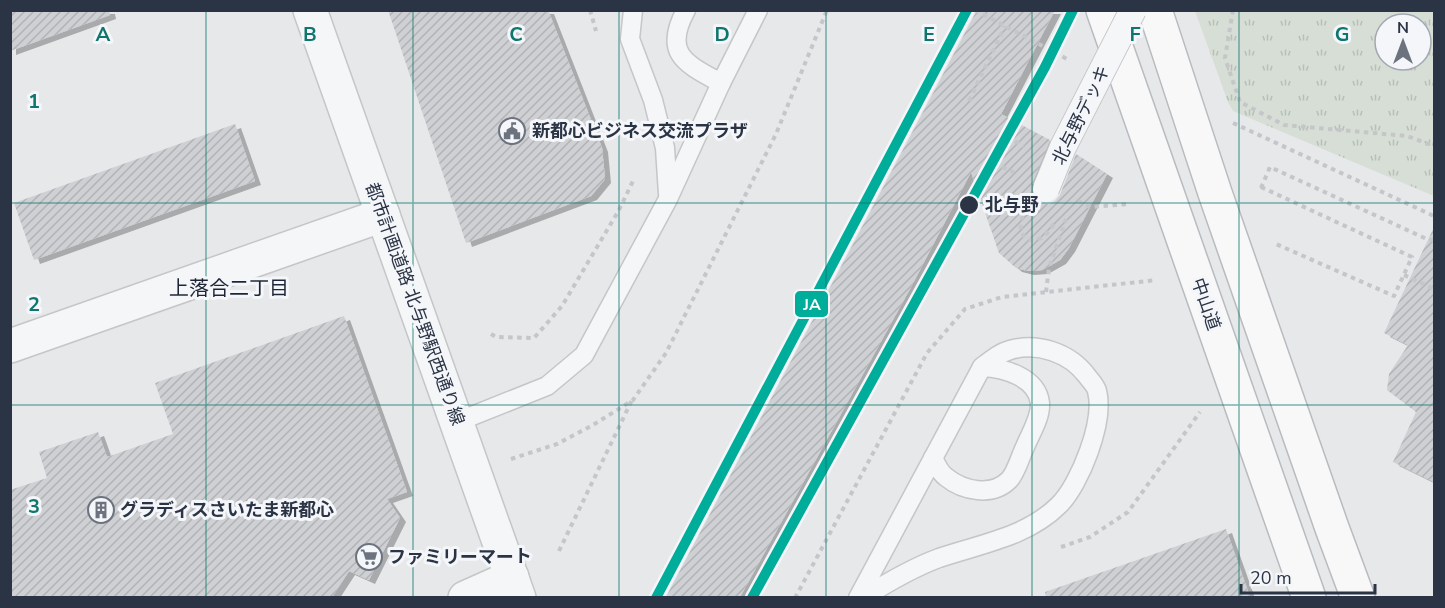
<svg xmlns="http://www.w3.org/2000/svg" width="1445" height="608" viewBox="0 0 1445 608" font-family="'Nunito Sans','Noto Sans JP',sans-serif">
<defs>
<pattern id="grass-tufts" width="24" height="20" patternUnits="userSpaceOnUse" patternTransform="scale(1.5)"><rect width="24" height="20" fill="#d6ded6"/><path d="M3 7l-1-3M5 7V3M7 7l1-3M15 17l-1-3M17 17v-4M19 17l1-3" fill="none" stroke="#b8bfb9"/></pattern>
<pattern id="building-hatch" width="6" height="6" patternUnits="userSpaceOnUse" patternTransform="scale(1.5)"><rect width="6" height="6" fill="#ced0d3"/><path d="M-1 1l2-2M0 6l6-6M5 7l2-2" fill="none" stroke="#b1b3b6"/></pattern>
<filter id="shadow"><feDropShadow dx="6" dy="4" stdDeviation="0" flood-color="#0004"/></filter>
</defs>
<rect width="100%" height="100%" fill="#e6e8ea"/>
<path fill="url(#grass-tufts)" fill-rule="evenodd" d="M 1195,11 L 1434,11 L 1434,196 L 1233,111 L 1228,102 ZM 1385,24 L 1421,24 L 1421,60 L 1385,60 Z"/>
<g fill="url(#building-hatch)" filter="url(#shadow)">
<polygon points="10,10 109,10 110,15 10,51"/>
<polygon points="388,10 548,10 602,148 605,179 591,196 466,243"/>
<polygon points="977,10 1055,10 1001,114 1050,140 1032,184 1031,192 1035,199 1040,203 1049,204 1055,201 1060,195 1076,154 1107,174 1069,248 1060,260 1042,270 1028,271 1016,268 999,253 971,172 911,287 740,597 666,597"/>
<polygon points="235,124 255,181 34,260 14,203"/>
<polygon points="1434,227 1434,482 1393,462 1416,412 1387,390 1389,374 1408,345 1384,333"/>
<polygon points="344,316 407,492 387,499 400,518 369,580 349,571 332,597 10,597 10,490 47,478 39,452 98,432 107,457 173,434 155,383"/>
<polygon points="1226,529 1250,597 1046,597 1045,592"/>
</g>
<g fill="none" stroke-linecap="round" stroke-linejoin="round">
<defs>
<g id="service">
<polyline points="633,10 630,39 653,100 665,148 668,194"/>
<path d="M 686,10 C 662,54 686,64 721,83"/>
<polyline points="457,422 547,386 584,355 668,199 721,83 758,10"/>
<path d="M 933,458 C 936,464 940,473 946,477 C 963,491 992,497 1009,480 C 1016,473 1020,457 1025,447 C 1030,434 1041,418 1040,403 C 1037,377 1004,368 982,367"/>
<path d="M 858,598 L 982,367 C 991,360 999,353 1010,350 C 1038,342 1070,353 1087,376 C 1090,380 1096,386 1097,391 C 1105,421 1080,484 1059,505 C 1027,537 980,544 939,558 C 912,568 888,582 863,598"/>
</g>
<g id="minor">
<polyline points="10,346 383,215"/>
<polyline points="465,598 512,577"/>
</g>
<polyline id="tertiary" points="310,10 519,598"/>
<g id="trunk">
<polyline points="1103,10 1309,598"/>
<polyline points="1155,10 1215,193 1332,528 1358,598"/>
</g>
</defs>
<use href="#service" stroke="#c4c6c8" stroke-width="21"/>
<use href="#minor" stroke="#c4c6c8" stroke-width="36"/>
<use href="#tertiary" stroke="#c4c6c8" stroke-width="36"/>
<use href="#trunk" stroke="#b8bbbf" stroke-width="36"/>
<g stroke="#c5c6ca" stroke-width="4" stroke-dasharray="4.5 4.5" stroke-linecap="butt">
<polyline points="590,10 596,31"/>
<polyline points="975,10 1067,59"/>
<polyline points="1233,10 1225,58 1240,102 1284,125 1407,136 1434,146"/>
<polyline points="969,101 1005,26"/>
<polyline points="1233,123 1434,216"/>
<polyline points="999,133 1024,146"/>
<polyline points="986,159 1015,173"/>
<polyline points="1261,187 1412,257 1394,296 1276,244"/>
<polyline points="1261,188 1270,167 1429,240 1434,240"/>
<polyline points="1078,201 1090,207 1129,204"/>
<path d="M 1023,216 C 1012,240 1040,252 1054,223"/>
<polyline points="1404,275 1434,289"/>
<polyline points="1046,292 1049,268 1066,219"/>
<polyline points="491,334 496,337 534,338 562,306 619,210 633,181"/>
<polyline points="511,459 557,444 593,425 633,400 666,353 776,134 827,10"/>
<polyline points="1061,547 1090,537 1128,512 1200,412"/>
<polyline points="559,551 632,400"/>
<polyline points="795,598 927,353 965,309 1002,297 1156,280"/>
</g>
<use href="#service" stroke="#f5f6f7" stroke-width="18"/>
<use href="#minor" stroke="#f5f6f7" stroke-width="33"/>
<use href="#tertiary" stroke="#f5f6f7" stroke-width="33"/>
<use href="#trunk" stroke="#f8f8f8" stroke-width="33"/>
<defs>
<polyline id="pedestrian-bridge" points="1046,189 1063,147 1133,10"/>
</defs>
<use href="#pedestrian-bridge" stroke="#c4c6c8" stroke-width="28" stroke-linecap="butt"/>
<use href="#pedestrian-bridge" stroke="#f5f6f7" stroke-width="26"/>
<defs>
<g id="rail-1">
<polyline points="656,598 967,10"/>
<polyline points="752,598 1045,67 1073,10"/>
</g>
</defs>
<use href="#rail-1" stroke="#f4f6f9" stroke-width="15"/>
<use href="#rail-1" stroke="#00ac9a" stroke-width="10"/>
</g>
<path fill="none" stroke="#0f766e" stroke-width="1.5" stroke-opacity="0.55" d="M 206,10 L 206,598M 413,10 L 413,598M 619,10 L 619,598M 826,10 L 826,598M 1032,10 L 1032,598M 1239,10 L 1239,598M 10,203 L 1434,203M 10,405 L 1434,405"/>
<defs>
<symbol id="civic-ring" viewBox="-11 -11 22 22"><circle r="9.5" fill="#f4f6f9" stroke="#6c737f" stroke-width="1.5"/><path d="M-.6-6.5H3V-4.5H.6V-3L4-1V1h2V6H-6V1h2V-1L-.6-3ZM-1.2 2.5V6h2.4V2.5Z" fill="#6c737f"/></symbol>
<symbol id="building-ring" viewBox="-11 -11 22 22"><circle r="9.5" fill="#f4f6f9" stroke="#6c737f" stroke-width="1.5"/><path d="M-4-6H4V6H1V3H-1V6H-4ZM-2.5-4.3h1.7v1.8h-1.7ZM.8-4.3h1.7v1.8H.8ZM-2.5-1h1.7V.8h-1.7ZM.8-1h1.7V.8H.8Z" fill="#6c737f"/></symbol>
<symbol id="supermarket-ring" viewBox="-11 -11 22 22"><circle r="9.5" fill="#f4f6f9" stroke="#6c737f" stroke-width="1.5"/><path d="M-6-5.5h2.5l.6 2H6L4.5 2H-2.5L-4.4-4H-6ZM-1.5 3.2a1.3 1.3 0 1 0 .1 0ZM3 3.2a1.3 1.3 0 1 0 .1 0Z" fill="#6c737f"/></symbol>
</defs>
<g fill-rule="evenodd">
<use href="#civic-ring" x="497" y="116" width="30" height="30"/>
<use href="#building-ring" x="86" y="495" width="30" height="30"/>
<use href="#supermarket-ring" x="354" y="542" width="30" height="30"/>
</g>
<circle fill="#2b3445" stroke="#f4f6f9" stroke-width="2" cx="969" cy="205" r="10"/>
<g text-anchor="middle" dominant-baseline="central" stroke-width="6" stroke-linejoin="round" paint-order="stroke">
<g font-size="18" fill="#2b3445" stroke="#f4f6f9">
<text transform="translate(1081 115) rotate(-64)">北与野デッキ</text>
<text transform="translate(415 304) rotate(70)">都市計画道路 北与野駅西通り線</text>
<text transform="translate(1206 304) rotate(71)">中山道</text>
</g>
<g font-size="18" font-weight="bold" fill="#2b3445" stroke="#f4f6f9" text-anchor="start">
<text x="532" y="131">新都心ビジネス交流プラザ</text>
<text x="120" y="510">グラディスさいたま新都心</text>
<text x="388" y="557">ファミリーマート</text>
</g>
<g font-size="18" font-weight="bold" fill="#2b3445" stroke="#f4f6f9" text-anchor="start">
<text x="985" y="205">北与野</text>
</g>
<g font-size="20" fill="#1d2536" stroke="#f4f6f9">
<text x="229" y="288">上落合二丁目</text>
</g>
</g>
<g font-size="20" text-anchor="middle" font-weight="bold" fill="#0f766e" stroke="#f4f6f9" stroke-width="6" stroke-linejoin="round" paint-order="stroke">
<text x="103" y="41">A</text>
<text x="310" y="41">B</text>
<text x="516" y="41">C</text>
<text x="722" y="41">D</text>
<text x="929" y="41">E</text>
<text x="1135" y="41">F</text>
<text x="1342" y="41">G</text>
<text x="34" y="108">1</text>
<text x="34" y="311">2</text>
<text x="34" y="513">3</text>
</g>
<rect stroke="#f4f6f9" stroke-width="2" x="794" y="290" width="35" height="28" rx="6" fill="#00ac9a"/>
<g font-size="16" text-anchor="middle" font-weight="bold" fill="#fff">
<text x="812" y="310">JA</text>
</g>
<rect width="1445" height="608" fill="none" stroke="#2b3445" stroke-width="24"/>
<g transform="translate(1403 42)"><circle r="28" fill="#f4f6f9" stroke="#a4a8b1" stroke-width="1.5"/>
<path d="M0-4.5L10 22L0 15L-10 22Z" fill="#6c737f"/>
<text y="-9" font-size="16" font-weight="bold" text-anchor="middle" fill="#2b3445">N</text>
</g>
<path d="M1241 584v9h134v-9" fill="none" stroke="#2b3445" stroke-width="3"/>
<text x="1250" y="584" font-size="18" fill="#2b3445" stroke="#f4f6f9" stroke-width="4.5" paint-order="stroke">20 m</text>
</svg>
